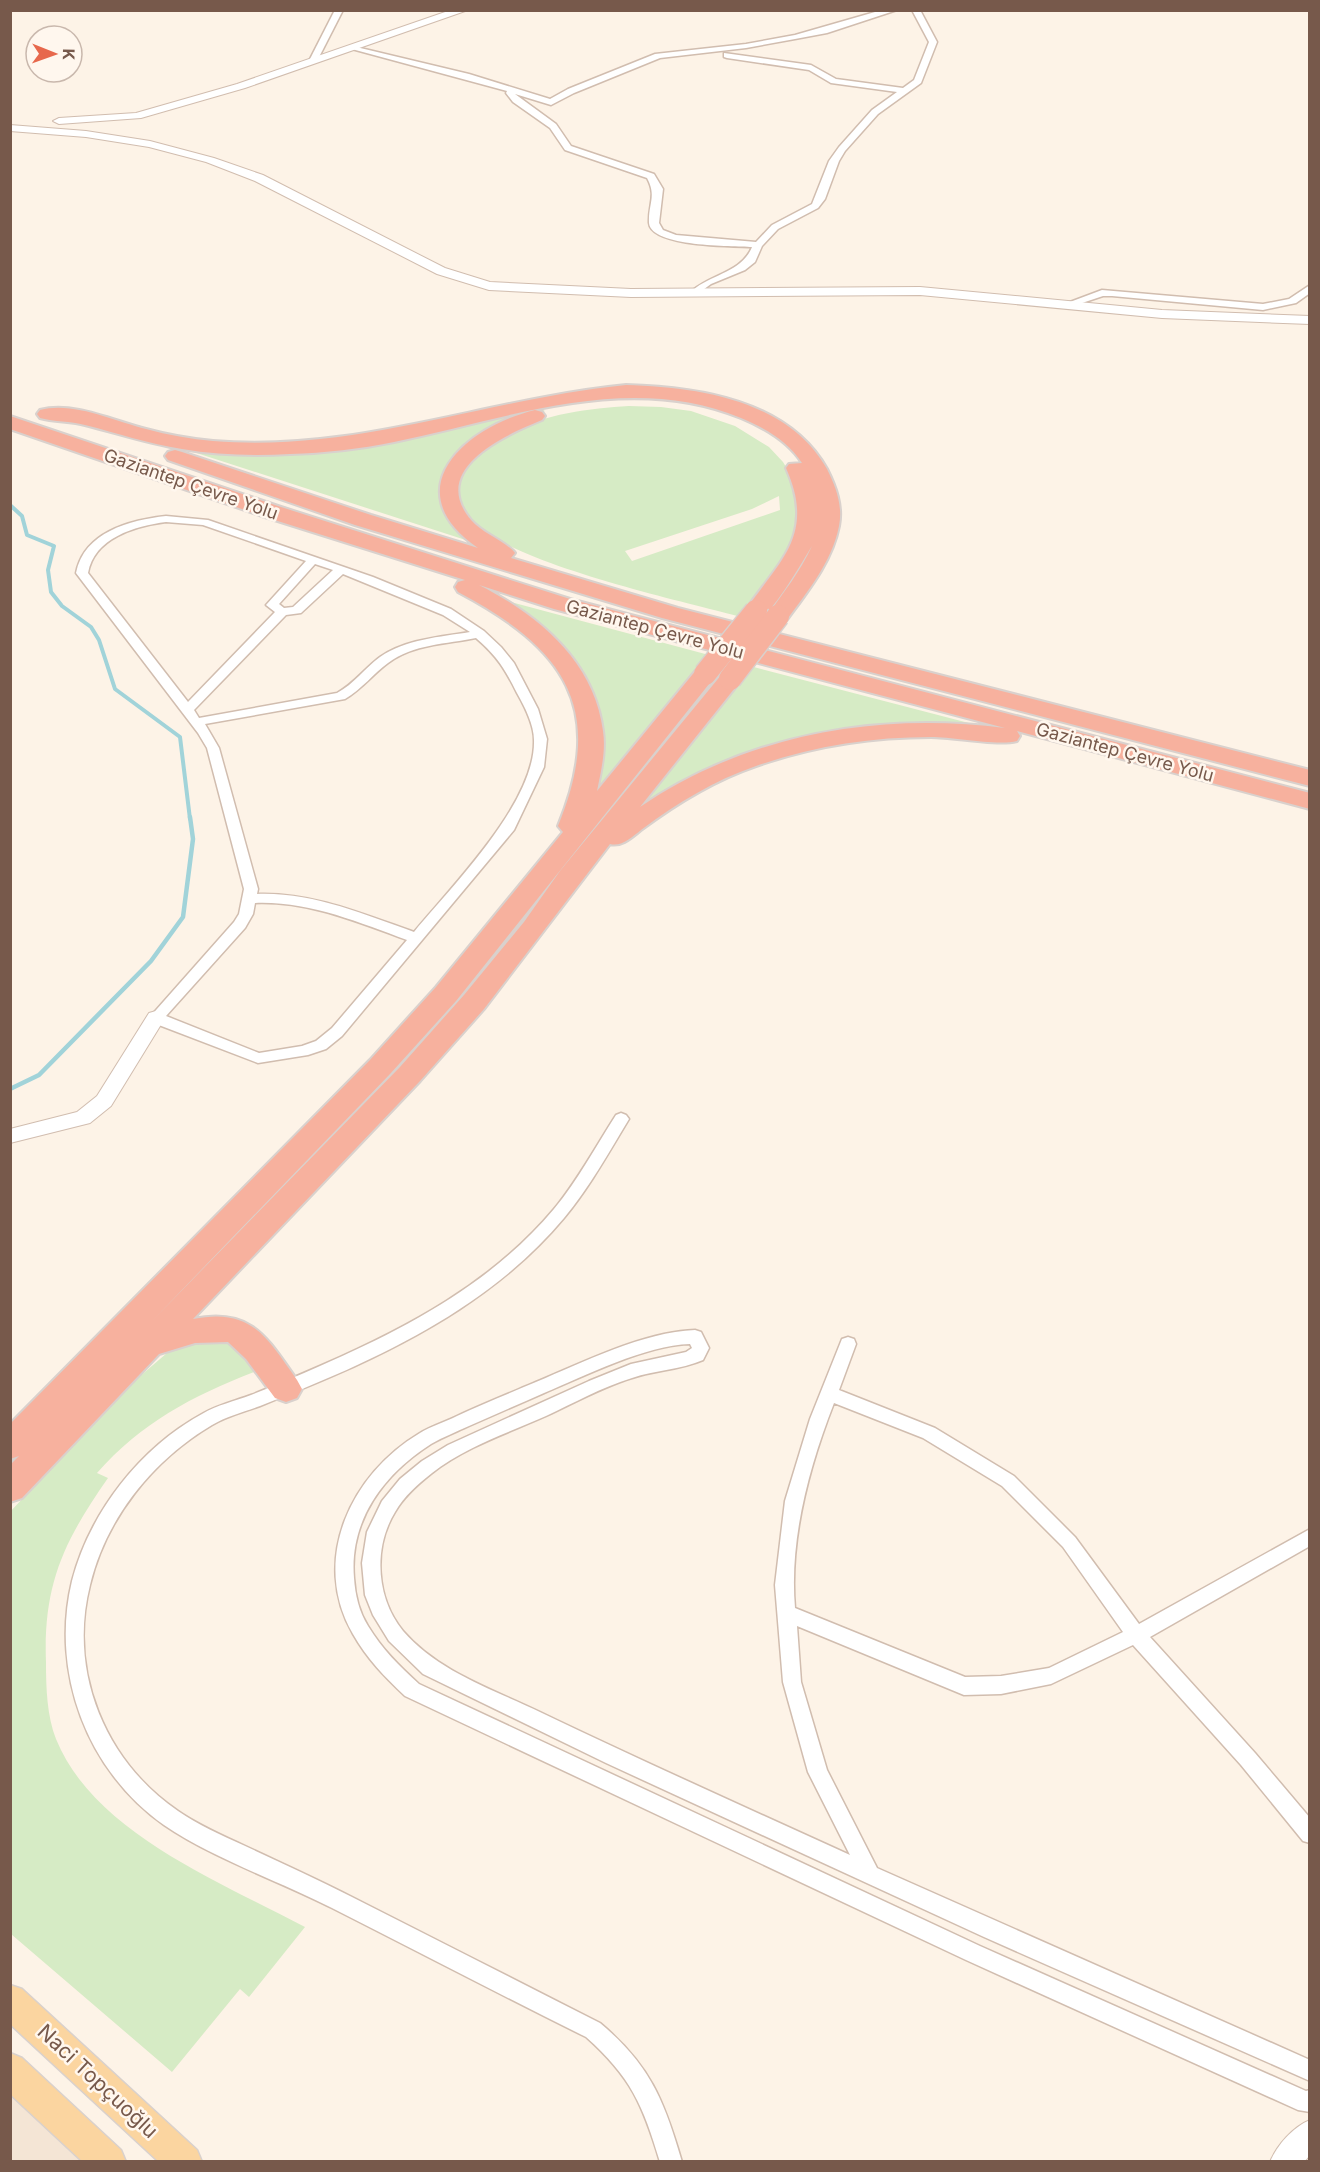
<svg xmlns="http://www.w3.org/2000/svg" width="1320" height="2172" viewBox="0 0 1320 2172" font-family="Inter,sans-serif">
<rect width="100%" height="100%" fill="#fdf3e7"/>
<polygon fill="#f4e5d5" points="11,2084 99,2161 11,2161"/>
<g fill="#d6ebc5" fill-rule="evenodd">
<path d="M 629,406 L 661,407 L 691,411 L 735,426 L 769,447 L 783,462 L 791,475 L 801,503 L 793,546 L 741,617 C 684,601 495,561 466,514 C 453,494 459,473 475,457 C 514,418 577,409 629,406 ZM 779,496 L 780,510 L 632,561 L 625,551 L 752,509 Z"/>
<path d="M 539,408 L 545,411 C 525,417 463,448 451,463 C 444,472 438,486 440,498 C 444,517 464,531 478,544 L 175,446 L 237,452 Z"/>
<path d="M 503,600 L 709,655 L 592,806 C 595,779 601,750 600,723 C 599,676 536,631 503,600 Z"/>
<polygon points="750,666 988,728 932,723 832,732 634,814"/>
<path d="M 229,1339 L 252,1366 L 254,1372 C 192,1396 141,1423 97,1473 L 108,1478 C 64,1541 43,1584 46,1663 C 46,1688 47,1716 56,1739 C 94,1833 221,1882 305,1927 L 249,1997 L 240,1989 L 172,2072 L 11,1934 L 10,1512 L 125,1389 L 167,1353 L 193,1343 Z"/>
</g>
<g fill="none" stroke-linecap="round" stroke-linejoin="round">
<polyline stroke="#a1d3d9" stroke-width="4" points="10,505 22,516 27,535 54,546 48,570 51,592 62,606 91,627 99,640 115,689 180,737 190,819"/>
<polyline stroke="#a1d3d9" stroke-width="4.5" points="10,1089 39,1075 151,961 183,917 193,839 190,817"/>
<defs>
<g id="minor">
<polygon points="335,10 343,10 317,61 310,63 309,61"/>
<path d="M 882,10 L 897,10 L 827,33 L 795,39 L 746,48 L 660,58 L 574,93 L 551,105 L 515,94 L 556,124 L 571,146 L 654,174 L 663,189 L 659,223 L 663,230 L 676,235 L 756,242 L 772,225 L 812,204 L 829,161 L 839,147 L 872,110 L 897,92 L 831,83 L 809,70 L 727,58 L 724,57 L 724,53 L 811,65 L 836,79 L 903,88 L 914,80 L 929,42 L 912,10 L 920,10 L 937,42 L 921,83 L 878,114 L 845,151 L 839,161 L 825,199 L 818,208 L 778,229 L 762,246 L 755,262 L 745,270 L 711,284 L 696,295 L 691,292 L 693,290 C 712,274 742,272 752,247 C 733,246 651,247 649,223 C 648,204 657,196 647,178 L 565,150 L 550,128 L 513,102 L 506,93 L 507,91 L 348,48 L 352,46 L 469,74 L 550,99 L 568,89 L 655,54 L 746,44 L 795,35 Z"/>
<polygon points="1310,285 1310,293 1296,303 1263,310 1112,296 1103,296 1067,308 1062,305 1102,290 1263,304 1289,299"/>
<path d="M 166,516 L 208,520 L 373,577 L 451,609 L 484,631 L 501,647 L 514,663 L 538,709 L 547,739 L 544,767 L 514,830 L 342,1036 L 326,1049 L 308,1055 L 258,1063 L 151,1022 L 149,1018 L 234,922 L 239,914 L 244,889 L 207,748 L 198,733 L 76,573 C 84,532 130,520 166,516 ZM 166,522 L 203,525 L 306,561 L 266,605 L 275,612 L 188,702 L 88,573 C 94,538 135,526 166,522 ZM 315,564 L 333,570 L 293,607 L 284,608 L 279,604 ZM 343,574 L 443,615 L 470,632 C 440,637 406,639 380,657 C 365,668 354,684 337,693 L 199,718 L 194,710 L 286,615 L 301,613 ZM 476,638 C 497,656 505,669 517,693 C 525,707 534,725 534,740 C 536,802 452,886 414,932 C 363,914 312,892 257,894 L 258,889 L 219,748 L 205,724 L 345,699 C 362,689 373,674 388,663 C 413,644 447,644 476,638 ZM 255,903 C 309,901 357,922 407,940 L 332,1028 L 316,1041 L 302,1046 L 259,1053 L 166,1016 L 245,928 L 253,914 Z"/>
<path d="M 621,1113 L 626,1115 L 629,1119 C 609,1152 589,1188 564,1218 C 503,1291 421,1337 335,1375 C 310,1386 285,1396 260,1406 C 244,1412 227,1416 212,1425 C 153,1460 106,1518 90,1585 C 68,1672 105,1761 178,1811 C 198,1825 221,1835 243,1845 C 279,1862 315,1878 350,1896 C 433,1938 517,1981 600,2023 C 650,2065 664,2100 682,2162 L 660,2162 C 643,2105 631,2077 586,2037 C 501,1995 417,1951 332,1908 C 279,1881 212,1858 164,1825 C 87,1771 50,1672 72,1581 C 90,1512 140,1448 202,1414 C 217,1405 235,1401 251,1395 C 274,1386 297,1376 320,1366 C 407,1328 492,1283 554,1209 C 578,1180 596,1146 616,1115 Z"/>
<path d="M 695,1330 L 701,1332 L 709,1348 L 703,1360 C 680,1370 655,1370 632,1378 C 602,1387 574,1403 546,1416 C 508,1433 465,1447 432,1473 C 418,1484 404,1496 395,1512 C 373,1548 376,1598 403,1631 C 438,1672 495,1690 542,1713 C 644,1762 747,1808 850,1855 L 808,1772 L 783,1682 L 775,1585 L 785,1501 L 810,1419 L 842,1339 L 848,1337 L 854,1339 L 856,1344 L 839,1390 L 935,1428 L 1014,1476 L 1075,1537 L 1139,1624 L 1310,1529 L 1310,1546 L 1150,1637 L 1255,1753 L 1310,1818 L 1310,1843 L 1303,1841 L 1241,1765 L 1133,1645 L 1051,1684 L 1001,1694 L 964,1695 L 797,1626 L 801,1682 L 827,1770 L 877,1868 L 1310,2060 L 1310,2081 L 984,1937 L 606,1763 L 423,1674 L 389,1641 L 373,1615 L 365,1595 L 362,1563 L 367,1532 L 382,1501 L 400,1479 L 422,1461 L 448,1445 L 589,1381 L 631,1364 L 686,1352 L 692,1348 L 690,1344 C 646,1345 585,1376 544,1393 C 519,1404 494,1415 469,1426 C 456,1432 443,1437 431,1444 C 384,1474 349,1520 354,1578 C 355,1594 359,1612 368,1626 C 382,1649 399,1666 419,1684 L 980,1946 L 1306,2091 L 1310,2090 L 1310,2112 L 1298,2110 L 966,1960 L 405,1696 C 385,1677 367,1659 353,1634 C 310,1560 351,1474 420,1433 C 431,1426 445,1422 457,1416 C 483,1404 510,1393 536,1382 C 584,1362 643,1332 695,1330 ZM 834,1403 L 923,1438 L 1002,1486 L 1063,1547 L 1123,1632 L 1049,1668 L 1001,1676 L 965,1677 L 795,1608 C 789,1539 809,1467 834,1403 Z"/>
</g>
<g id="tertiary">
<polygon points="451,10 468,10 245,88 141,118 59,124 53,121 59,118 136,113 237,84"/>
<polygon points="10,125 86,131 150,141 214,158 263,175 445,268 490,282 631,289 920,287 1162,310 1310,316 1310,324 1162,318 920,295 631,297 489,290 437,274 255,181 206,162 149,147 86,137 10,131"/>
<polygon points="156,1011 163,1013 165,1018 111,1106 90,1123 10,1143 10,1129 77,1112 97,1096 149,1013"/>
<path d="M 1310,2120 L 1310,2155 L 1304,2162 L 1270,2162 C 1277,2145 1293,2127 1310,2120 Z"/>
</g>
<g id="primary">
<polygon points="10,1985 22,1989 197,2150 202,2162 159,2162 10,2024"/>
<polygon points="10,2053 22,2058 121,2150 126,2162 83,2162 10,2094"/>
</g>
<g id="motorway">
<path d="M 626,385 C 698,387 788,400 827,469 C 836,487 843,506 839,526 C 832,562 807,592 786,621 L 778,623 L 770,621 L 767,616 C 783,593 800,572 812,546 C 804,559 774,611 762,616 C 757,619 753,617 748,616 L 745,611 C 780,560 816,535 786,468 L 789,464 L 802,463 C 788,441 765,428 741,418 C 628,371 507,419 394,442 C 360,449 325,453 290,454 C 254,456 217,455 182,449 C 149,444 117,433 85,425 C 70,421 55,422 40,418 L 37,414 L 40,410 C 73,401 114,421 146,429 C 168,435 191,439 213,441 C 357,453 485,399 626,385 Z"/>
<path d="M 535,410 L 542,412 L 545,416 L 542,420 C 505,435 428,469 471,520 C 483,534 507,542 515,553 L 511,558 L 678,608 L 1310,770 L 1310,786 L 662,618 L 355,525 L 168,460 L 165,456 L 168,452 L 175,450 L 182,452 L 371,515 L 478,548 C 394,490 465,427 535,410 Z"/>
<path d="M 10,416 L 281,507 L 570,599 L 1310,793 L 1310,809 L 1017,731 L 1020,736 L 1017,741 C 997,746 954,737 931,737 C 871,737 813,746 756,766 C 715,780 677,803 641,830 C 632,837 622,847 610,844 L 484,1009 L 420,1081 L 193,1319 C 252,1307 267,1338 297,1380 L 302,1389 L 297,1398 L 286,1402 L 275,1398 L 246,1359 L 228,1342 L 195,1343 L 159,1354 L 22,1498 L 10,1502 L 10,1465 L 19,1456 L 10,1459 L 10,1424 L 370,1060 L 436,987 L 563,832 L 558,826 C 607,707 564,648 458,592 L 455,587 L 458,582 L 465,580 L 265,517 L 10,429 ZM 479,585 L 554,609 L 1005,728 C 878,712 747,734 640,807 L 742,679 L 738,674 L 730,672 L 722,674 L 560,871 L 524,922 L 464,995 L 400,1067 L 153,1320 L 390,1074 L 456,1001 L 717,674 L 713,669 L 705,667 L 697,669 L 597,791 C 601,771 606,751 603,731 C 594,661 538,615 479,585 Z"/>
</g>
</defs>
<use href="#minor" stroke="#d1bdaf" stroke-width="3"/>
<use href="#tertiary" stroke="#d1bdaf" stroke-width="2"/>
<use href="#primary" stroke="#d9d1cd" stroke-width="3"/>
<use href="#motorway" stroke="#d9d1cd" stroke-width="4"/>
<use href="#minor" fill="#fff" fill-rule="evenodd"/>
<use href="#tertiary" fill="#fff" fill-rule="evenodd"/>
<use href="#primary" fill="#fbd5a0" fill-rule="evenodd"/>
<use href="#motorway" fill="#f7b19e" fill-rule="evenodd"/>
<defs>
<g id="motorway-bridge">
<polyline points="705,674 756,611"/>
<polyline points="730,679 778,616"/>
</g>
</defs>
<use href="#motorway-bridge" stroke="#d9d1cd" stroke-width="25" stroke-linecap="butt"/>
<use href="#motorway-bridge" stroke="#f7b19e" stroke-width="22"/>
</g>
<g text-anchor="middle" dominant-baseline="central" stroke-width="5" stroke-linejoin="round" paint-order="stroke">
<g font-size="18" fill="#77594b" stroke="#fff7ee">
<text transform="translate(191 484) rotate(19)">Gaziantep Çevre Yolu</text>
<text transform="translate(655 629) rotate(15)">Gaziantep Çevre Yolu</text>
<text transform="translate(1125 752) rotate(15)">Gaziantep Çevre Yolu</text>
</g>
<g font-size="21" fill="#77594b" stroke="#fff7ee">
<text transform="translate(98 2081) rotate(43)">Naci Topçuoğlu</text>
</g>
</g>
<rect width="1320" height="2172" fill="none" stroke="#77594b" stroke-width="24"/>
<g transform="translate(54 54) rotate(91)"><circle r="28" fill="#fff7ee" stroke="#c9b8ad" stroke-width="1.5"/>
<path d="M0-4.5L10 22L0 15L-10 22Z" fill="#e7684c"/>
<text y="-9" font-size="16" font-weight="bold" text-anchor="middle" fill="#77594b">K</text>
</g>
</svg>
